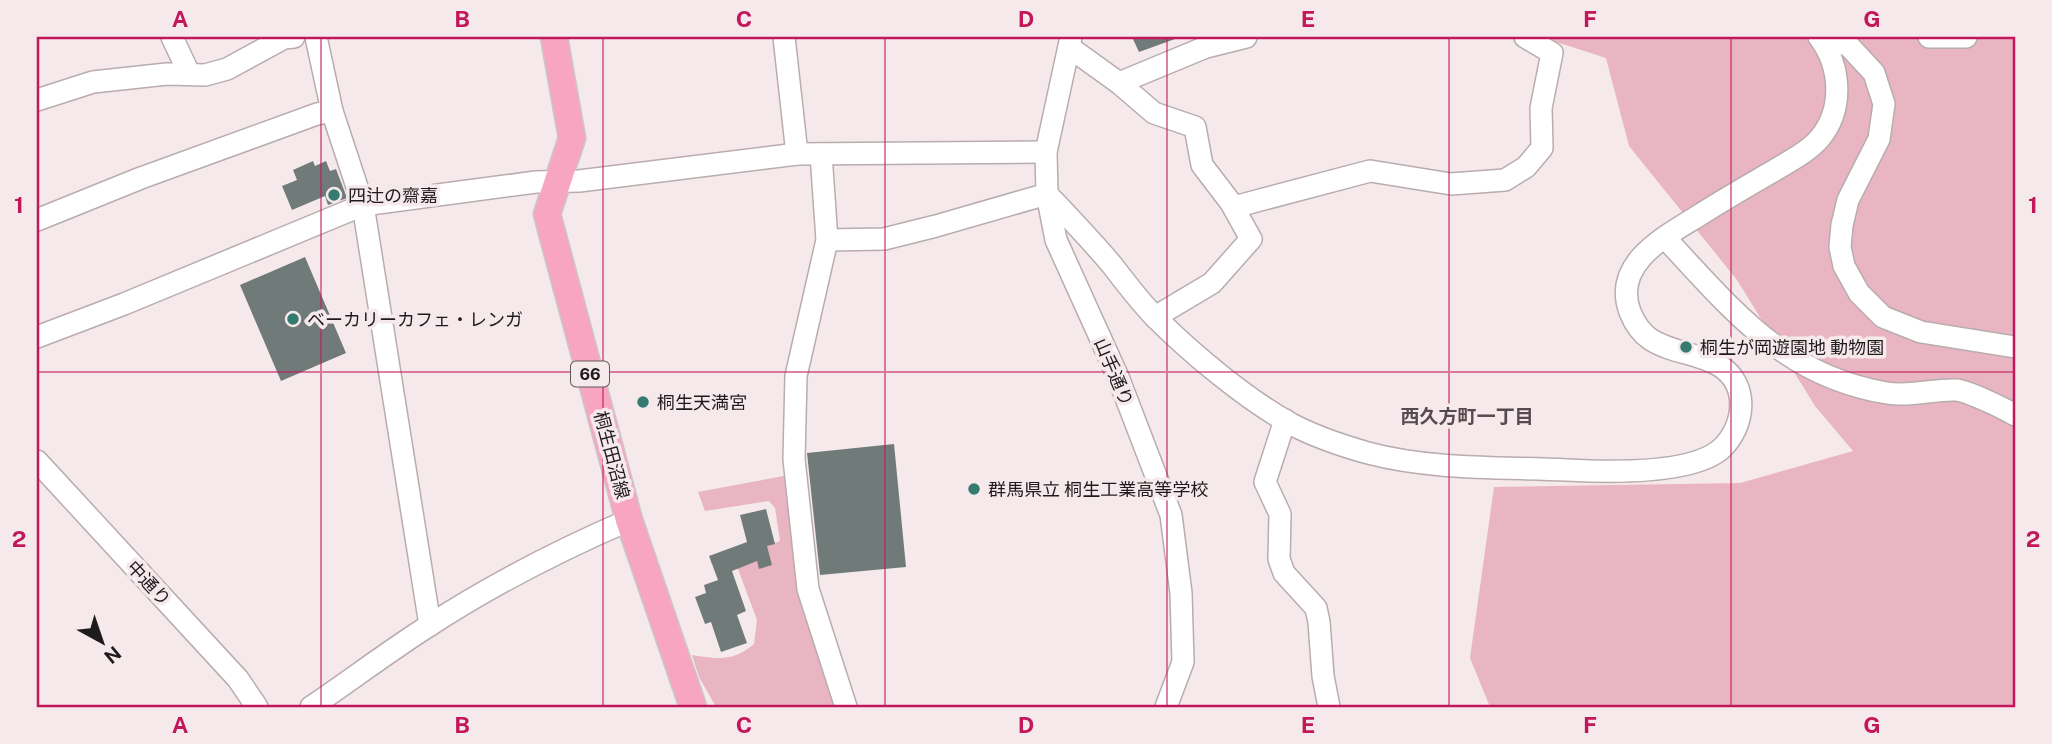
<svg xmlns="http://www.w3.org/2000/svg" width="2052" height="744" viewBox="0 0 2052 744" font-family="'Public Sans','Noto Sans JP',sans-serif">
<rect width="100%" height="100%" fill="#f6e9ec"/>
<g fill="#e9b5c2">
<polygon points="1541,37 2015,37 2015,707 1490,707 1470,658 1494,487 1740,483 1853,451 1815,406 1737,280 1629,146 1606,58"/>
<path d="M 789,475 L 839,707 L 716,707 L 699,677 L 692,655 C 717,659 733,662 754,644 L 757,620 L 734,558 L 780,541 L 775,508 L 769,501 L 705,511 L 698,492 Z"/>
</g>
<g fill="#707b79">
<polygon points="1132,37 1175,37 1175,39 1139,52"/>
<polygon points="313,161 315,166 326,161 330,171 336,169 347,198 328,205 325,196 292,210 282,186 297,180 293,170"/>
<polygon points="305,257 346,353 281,381 240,285"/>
<polygon points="894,444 906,567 820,575 807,453"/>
<polygon points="766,509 775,544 767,546 772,565 759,569 757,561 732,571 746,611 737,615 747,643 721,652 711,622 705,624 695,597 706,593 704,585 718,580 709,556 747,542 740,515"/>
</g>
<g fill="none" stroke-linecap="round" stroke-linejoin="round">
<defs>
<g id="minor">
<polyline points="172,37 186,67 187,74"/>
<polyline points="316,37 332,111 363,205 430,625"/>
<polyline points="784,37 797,154"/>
<polyline points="1071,37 1046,152 1047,194 1056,240 1118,377 1171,515 1181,593 1183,662 1166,707"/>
<polyline points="1929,37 1966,37"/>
<polyline points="1822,40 1848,45 1874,73 1884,104 1879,139 1848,200 1842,225 1840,247 1844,266 1859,293 1883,317 1921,332 2015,347"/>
<polyline points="1069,47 1119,83 1154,113 1195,127 1202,165 1231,203 1251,239 1212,283 1155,317"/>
<polyline points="1119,83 1206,47 1246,37"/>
<polyline points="37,100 93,82 167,74 205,75 227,69 284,38 294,37"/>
<polyline points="821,154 827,240 796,376 794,459 808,589 846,707"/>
<polyline points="1234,207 1370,171 1451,184 1505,180 1526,167 1542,148 1541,108 1552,53 1525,37"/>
<polyline points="37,220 141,178 317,114 332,111"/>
<path d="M 1665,238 C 1732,309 1783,376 1887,393 C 1910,397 1933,389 1956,390 C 1968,391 2003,408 2015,415"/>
<path d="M 827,240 L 884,239 L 936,226 L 1047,194 C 1069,217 1091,240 1112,265 C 1126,283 1140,302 1156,318 C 1192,354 1246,399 1291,424 C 1314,436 1343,446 1368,453 C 1432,470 1502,467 1567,470 C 1605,472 1691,475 1721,449 C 1745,427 1750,385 1720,366 C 1699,353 1671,353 1650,339 C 1640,332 1634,322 1630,312 C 1612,264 1664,237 1698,216 C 1723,200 1749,185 1775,170 C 1790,161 1808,152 1820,138 C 1844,109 1841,66 1819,37"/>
<polyline points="37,337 124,304 363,205 536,182 579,181 797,154 1046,152"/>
<polyline points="1285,420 1265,482 1280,514 1279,559 1284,573 1316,608 1319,622 1323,676 1329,707"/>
<polyline points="37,461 238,679 257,707"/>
<path d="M 311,707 C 351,680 389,651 430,625 C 493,584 560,550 629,520"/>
</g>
<polyline id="major" points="554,37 572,138 547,214 629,520 693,707"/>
</defs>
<use href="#minor" stroke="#b9acaf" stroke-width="24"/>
<use href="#major" stroke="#c9c8c9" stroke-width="29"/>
<use href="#minor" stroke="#fff" stroke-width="21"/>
<use href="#major" stroke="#f8a5c1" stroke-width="26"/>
</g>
<path fill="none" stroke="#c2185b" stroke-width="2" stroke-opacity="0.55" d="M 321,37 L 321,707M 603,37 L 603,707M 885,37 L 885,707M 1167,37 L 1167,707M 1449,37 L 1449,707M 1731,37 L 1731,707M 37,372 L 2015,372"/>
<g fill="#367b70" stroke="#f6e9ec" stroke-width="2.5">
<circle cx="334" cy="195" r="7"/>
<circle cx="293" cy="319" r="7"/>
<circle cx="1686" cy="347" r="7"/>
<circle cx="643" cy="402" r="7"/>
<circle cx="974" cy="489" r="7"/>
</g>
<g text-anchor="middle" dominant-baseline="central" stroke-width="7" stroke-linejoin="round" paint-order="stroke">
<rect fill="#f6e9ec" stroke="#60595a" stroke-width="2" x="571" y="361.5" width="38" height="25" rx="5"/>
<g font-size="16" font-weight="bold" fill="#1f1b1c">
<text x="590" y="374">66</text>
</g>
<g font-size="18" fill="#1f1b1c" stroke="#f6e9ec" text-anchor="start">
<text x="348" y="195">四辻の齋嘉</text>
<text x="307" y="319">ベーカリーカフェ・レンガ</text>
<text x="1700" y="347">桐生が岡遊園地 動物園</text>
<text x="657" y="402">桐生天満宮</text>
<text x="988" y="489">群馬県立 桐生工業高等学校</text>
</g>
<g font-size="18" fill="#1f1b1c" stroke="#f6e9ec">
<text transform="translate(1114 372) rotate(67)">山手通り</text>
<text transform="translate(612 455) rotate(75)">桐生田沼線</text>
<text transform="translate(149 583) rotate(47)">中通り</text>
</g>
<g font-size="19" font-weight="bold" fill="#554a4d" stroke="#f6e9ec">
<text x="1467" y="416">西久方町一丁目</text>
</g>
</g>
<rect width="2052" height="744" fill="none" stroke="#f6e9ec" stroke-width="77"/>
<g transform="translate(102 642) rotate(140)" stroke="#f6e9ec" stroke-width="5" paint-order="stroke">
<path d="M0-5L12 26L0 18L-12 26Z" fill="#1f1b1c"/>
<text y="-10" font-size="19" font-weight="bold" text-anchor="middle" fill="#1f1b1c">N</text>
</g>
<rect x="38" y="38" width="1976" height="668" fill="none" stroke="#c2185b" stroke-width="2.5"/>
<g font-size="23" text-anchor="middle" font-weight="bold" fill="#c2185b">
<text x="180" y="27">A</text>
<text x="462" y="27">B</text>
<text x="744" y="27">C</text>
<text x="1026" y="27">D</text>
<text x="1308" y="27">E</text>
<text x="1590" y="27">F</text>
<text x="1872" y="27">G</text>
<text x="19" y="213">1</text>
<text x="2033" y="213">1</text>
<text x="19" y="547">2</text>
<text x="2033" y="547">2</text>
<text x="180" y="733">A</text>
<text x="462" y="733">B</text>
<text x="744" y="733">C</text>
<text x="1026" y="733">D</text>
<text x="1308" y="733">E</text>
<text x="1590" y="733">F</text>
<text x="1872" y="733">G</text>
</g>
</svg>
